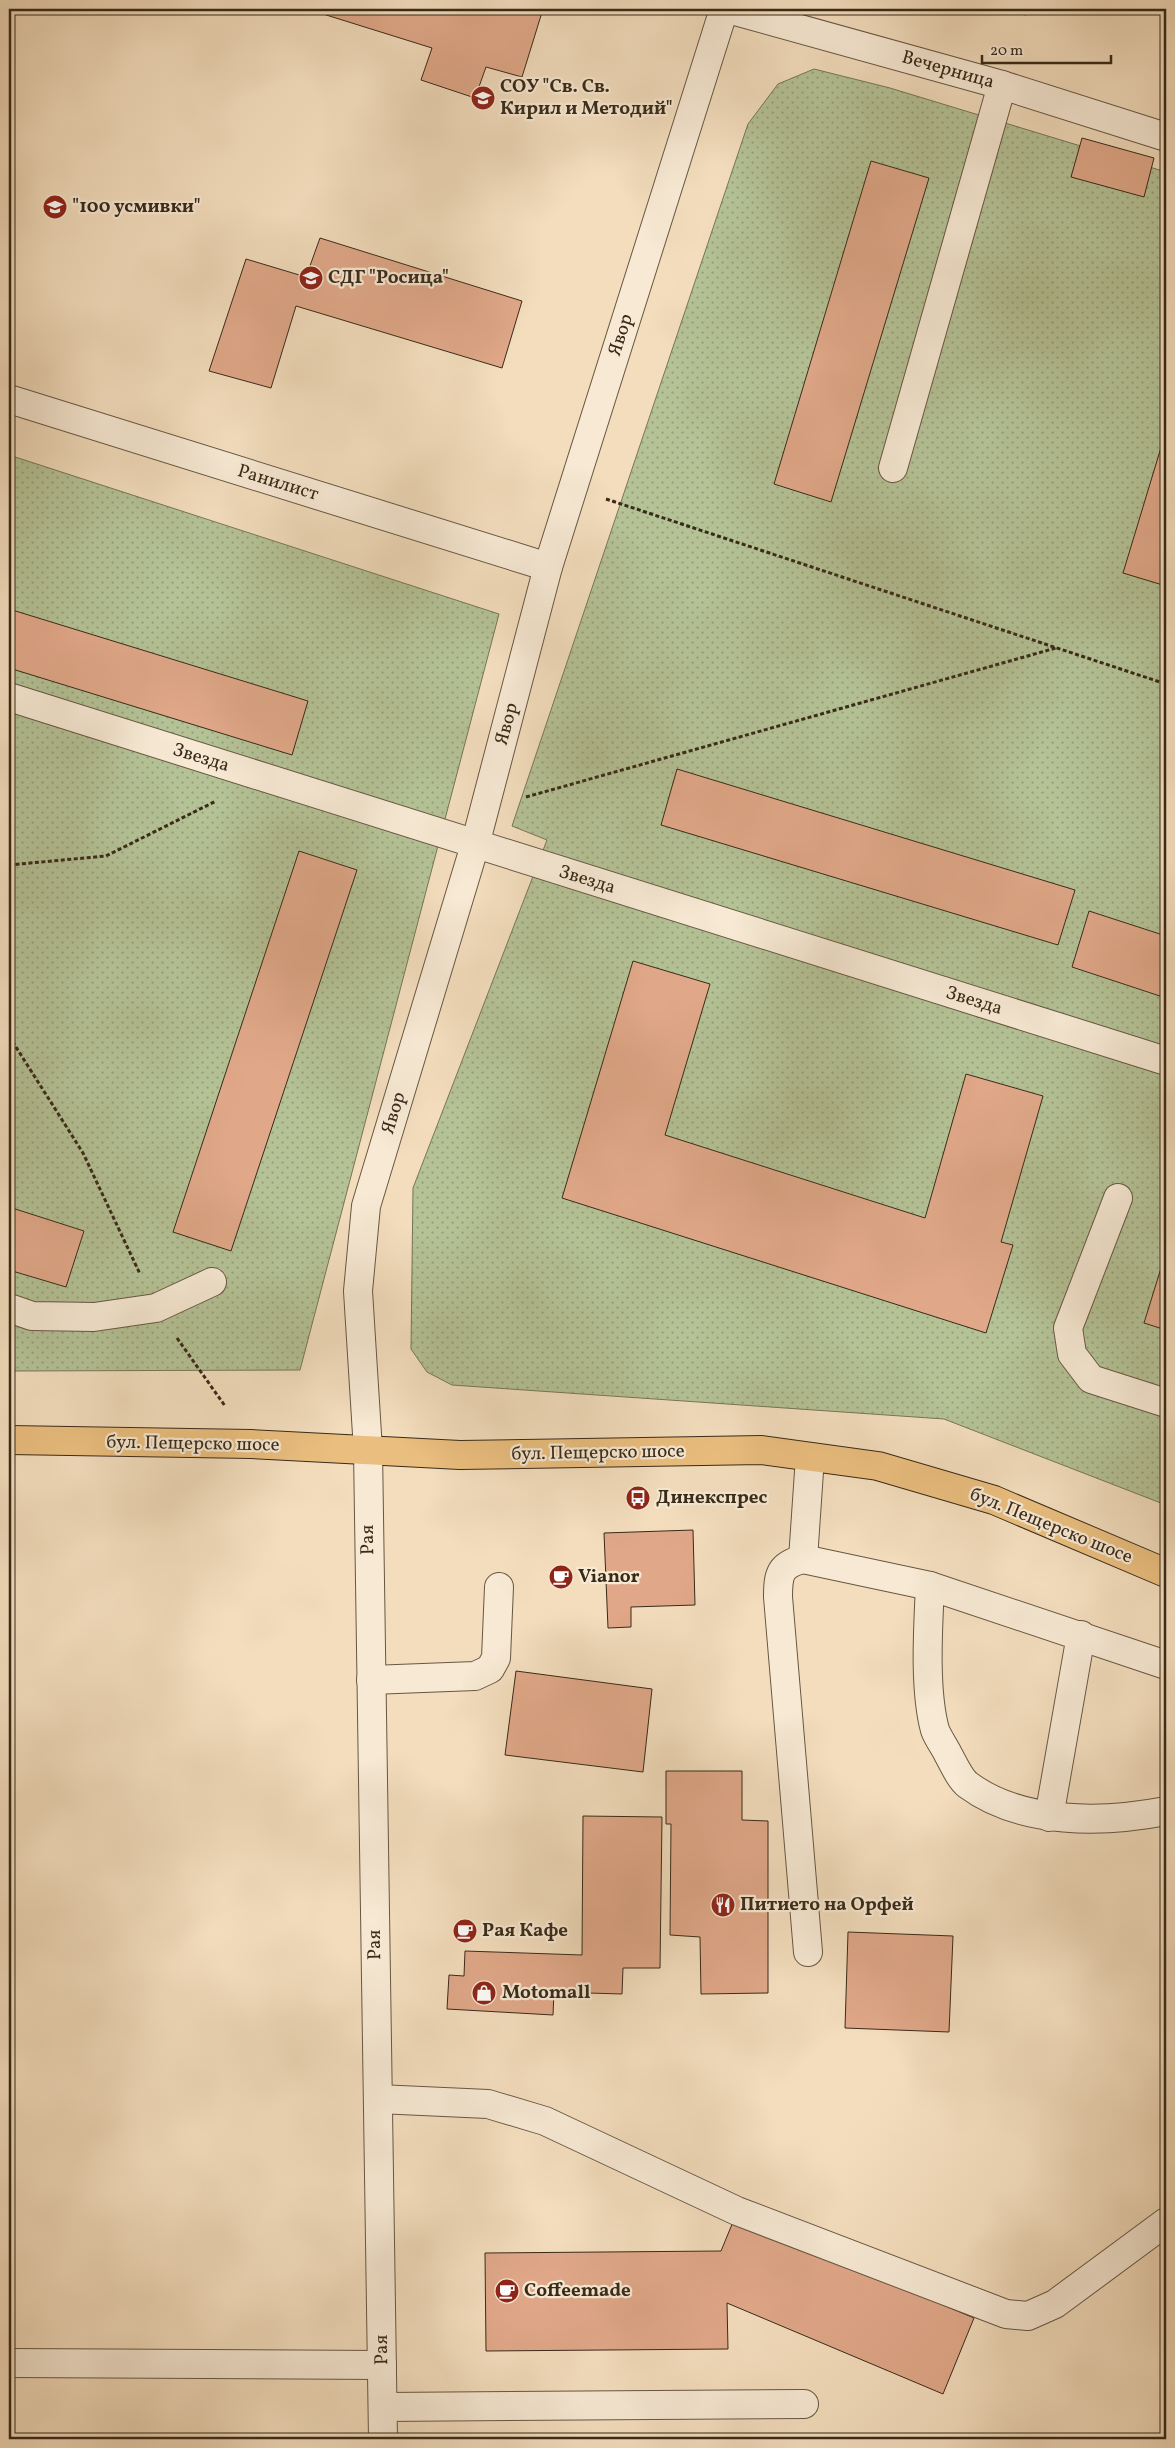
<svg xmlns="http://www.w3.org/2000/svg" width="1175" height="2448" viewBox="0 0 1175 2448" font-family="Vollkorn,serif">
<defs>
<pattern id="grass-dots" width="8" height="8" patternUnits="userSpaceOnUse" patternTransform="scale(1.25)"><rect width="8" height="8" fill="#b4c296"/><path d="M2 2h.1M6 6h.1" fill="none" stroke="#939e7a" stroke-width="1.8" stroke-linecap="round"/></pattern>
</defs>
<rect width="100%" height="100%" fill="#f3ddbd"/>
<filter id="stains"><feTurbulence type="fractalNoise" baseFrequency=".004" numOctaves="4"/><feColorMatrix values="0 0 0 0 .2 0 0 0 0 .09 0 0 0 0 .02 0 0 0 .5 -.17"/></filter>
<radialGradient id="worn" r=".72"><stop offset=".6" stop-color="#630" stop-opacity="0"/><stop offset="1" stop-color="#630" stop-opacity=".3"/></radialGradient>
<g fill="url(#grass-dots)" stroke="#767658">
<polygon points="814,69 890,88 1166,172 1166,1505 944,1419 452,1385 427,1372 411,1349 413,1188 547,840 512,826 748,124 778,84"/>
<polygon points="9,455 499,614 300,1370 9,1371"/>
</g>
<g fill="#e0a889" stroke="#382a19">
<polygon points="307,9 543,9 522,77 486,67 475,98 421,80 432,48"/>
<polygon points="1004,9 1027,9 1026,15"/>
<polygon points="1082,138 1154,158 1144,197 1071,177"/>
<polygon points="871,161 929,178 831,502 774,484"/>
<polygon points="320,238 522,301 502,368 296,306 271,388 209,371 246,259 306,277"/>
<polygon points="1166,431 1166,586 1123,573"/>
<polygon points="9,609 308,701 292,755 9,668"/>
<polygon points="677,769 1075,890 1058,945 661,825"/>
<polygon points="299,851 357,870 231,1251 173,1232"/>
<polygon points="1089,911 1166,936 1166,998 1072,967"/>
<polygon points="633,961 710,984 665,1135 925,1218 966,1074 1043,1096 1001,1242 1013,1245 986,1333 562,1198"/>
<polygon points="9,1207 84,1231 66,1287 9,1270"/>
<polygon points="1166,1252 1166,1330 1144,1323"/>
<polygon points="693,1530 695,1605 631,1607 631,1627 608,1628 604,1533"/>
<polygon points="516,1671 652,1689 643,1772 505,1755"/>
<polygon points="666,1771 742,1771 742,1820 768,1821 768,1993 701,1994 700,1937 670,1935 671,1824 666,1824"/>
<polygon points="583,1816 662,1817 660,1968 623,1968 622,1994 554,1992 553,2015 447,2009 449,1975 464,1976 465,1951 582,1955"/>
<polygon points="848,1932 953,1936 949,2032 845,2028"/>
<polygon points="735,2217 974,2318 943,2394 727,2303 728,2349 486,2351 485,2253 721,2251"/>
</g>
<g fill="none" stroke-linecap="round" stroke-linejoin="round">
<defs>
<g id="minor">
<polyline points="728,9 1002,85 1166,137"/>
<polyline points="9,399 548,567"/>
<polyline points="893,468 1002,85"/>
<polyline points="9,697 1166,1061"/>
<polyline points="1118,1198 1068,1328 1072,1354 1091,1379 1166,1403"/>
<polyline points="9,1308 32,1316 94,1317 156,1308 212,1282"/>
<polyline points="803,1559 930,1586 1166,1665"/>
<path d="M 930,1586 C 928,1628 924,1690 935,1730 C 938,1738 944,1746 948,1754 C 953,1763 960,1779 968,1785 C 1022,1825 1104,1823 1166,1811"/>
<polyline points="371,1680 475,1676 490,1669 496,1658 499,1587"/>
<polyline points="1049,1817 1081,1635"/>
<path d="M 808,1952 L 778,1597 C 778,1574 780,1565 803,1559 L 810,1457"/>
<polyline points="378,2099 488,2104 545,2121 737,2211 1006,2314 1028,2316 1055,2304 1166,2222"/>
<polyline points="9,2363 382,2365"/>
<polyline points="384,2407 804,2404"/>
<polyline points="383,2439 368,1450 358,1291 366,1206 475,845 548,567 724,9"/>
</g>
<polyline id="major" points="9,1440 251,1444 460,1455 762,1450 878,1466 994,1500 1166,1573"/>
</defs>
<use href="#minor" stroke="#675742" stroke-width="30"/>
<use href="#major" stroke="#382a19" stroke-width="30"/>
<g stroke="#382a19" stroke-width="3" stroke-dasharray="4 2.5" stroke-linecap="butt">
<polyline points="606,499 1166,684"/>
<polyline points="526,797 1056,648"/>
<polyline points="9,865 106,856 216,801"/>
<polyline points="9,1036 83,1153 140,1274"/>
<polyline points="177,1338 225,1406"/>
</g>
<use href="#minor" stroke="#f7e9d4" stroke-width="28"/>
<use href="#major" stroke="#eabe7e" stroke-width="28"/>
</g>
<defs>
<symbol id="school-disc" viewBox="-11 -11 22 22"><circle r="9.5" fill="#8f2418" stroke="#f7e9d4"/><path d="M0-5L7-2L0 1L-7-2ZM-4 1L0 2.5L4 1V4Q0 6-4 4Z" fill="#fff"/></symbol>
<symbol id="bus-disc" viewBox="-11 -11 22 22"><circle r="9.5" fill="#8f2418" stroke="#f7e9d4"/><path d="M-5-6H5V4H4V6H2V4H-2V6H-4V4H-5ZM-3.5-4V0h7V-4ZM-3.5 1.2v1.5H-2V1.2ZM2 1.2v1.5H3.5V1.2Z" fill="#fff"/></symbol>
<symbol id="cafe-disc" viewBox="-11 -11 22 22"><circle r="9.5" fill="#8f2418" stroke="#f7e9d4"/><path d="M-5.5-4.5H6V0H3Q3 3.5 0 3.5H-2.5Q-5.5 3.5-5.5 0ZM3-3.2v2h1.7v-2ZM-6 4.5H4V6H-6Z" fill="#fff"/></symbol>
<symbol id="restaurant-disc" viewBox="-11 -11 22 22"><circle r="9.5" fill="#8f2418" stroke="#f7e9d4"/><path d="M-5-6h1v4h1v-4h1v4h1v-4h1v5L-1.5 .5V6h-2V.5L-5-1ZM5-6V6H3V1.5H1.5Q1.5-4 5-6Z" fill="#fff"/></symbol>
<symbol id="shop-disc" viewBox="-11 -11 22 22"><circle r="9.5" fill="#8f2418" stroke="#f7e9d4"/><path d="M-5-2.5h2.3a2.7 3.5 0 0 1 5.4 0H5L5.5 6h-11ZM-1.5-2.5h3a1.5 2.3 0 0 0-3 0Z" fill="#fff"/></symbol>
</defs>
<g fill-rule="evenodd">
<use href="#school-disc" x="469" y="84" width="28" height="28"/>
<use href="#school-disc" x="41" y="193" width="28" height="28"/>
<use href="#school-disc" x="297" y="264" width="28" height="28"/>
<use href="#bus-disc" x="624" y="1484" width="28" height="28"/>
<use href="#cafe-disc" x="547" y="1563" width="28" height="28"/>
<use href="#restaurant-disc" x="709" y="1891" width="28" height="28"/>
<use href="#cafe-disc" x="451" y="1917" width="28" height="28"/>
<use href="#shop-disc" x="470" y="1979" width="28" height="28"/>
<use href="#cafe-disc" x="493" y="2277" width="28" height="28"/>
</g>
<g text-anchor="middle" dominant-baseline="central" stroke-width="4.5" stroke-linejoin="round" paint-order="stroke">
<g font-size="19" fill="#382a19" stroke="#f7e9d4">
<text transform="translate(948 70) rotate(16)">Вечерница</text>
<text transform="translate(621 335) rotate(-72)">Явор</text>
<text transform="translate(278 483) rotate(17)">Ранилист</text>
<text transform="translate(507 724) rotate(-75)">Явор</text>
<text transform="translate(201 758) rotate(17)">Звезда</text>
<text transform="translate(587 880) rotate(17)">Звезда</text>
<text transform="translate(974 1001) rotate(17)">Звезда</text>
<text transform="translate(394 1113) rotate(-73)">Явор</text>
<text transform="translate(193 1444) rotate(1)">бул. Пещерско шосе</text>
<text transform="translate(598 1453) rotate(-1)">бул. Пещерско шосе</text>
<text transform="translate(1051 1526) rotate(22)">бул. Пещерско шосе</text>
<text transform="translate(368 1540) rotate(-91)">Рая</text>
<text transform="translate(375 1945) rotate(-91)">Рая</text>
<text transform="translate(382 2350) rotate(-91)">Рая</text>
</g>
<g font-size="19" font-weight="bold" fill="#382a19" stroke="#f7e9d4" text-anchor="start">
<text x="500" y="87">СОУ "Св. Св.<tspan x="500" dy="22">Кирил и Методий"</tspan></text>
<text x="72" y="207">"100 усмивки"</text>
<text x="328" y="278">СДГ "Росица"</text>
<text x="656" y="1498">Динекспрес</text>
<text x="578" y="1577">Vianor</text>
<text x="740" y="1905">Питието на Орфей</text>
<text x="482" y="1931">Рая Кафе</text>
<text x="502" y="1993">Motomall</text>
<text x="524" y="2291">Coffeemade</text>
</g>
</g>
<rect width="1175" height="2448" fill="none" stroke="#f3ddbd" stroke-width="30"/>
<rect x="10" y="10" width="1155" height="2428" fill="none" stroke="#382a19" stroke-width="2.5"/>
<rect x="15" y="15" width="1145" height="2418" fill="none" stroke="#382a19"/>
<path d="M982 55v8h129v-8" fill="none" stroke="#382a19" stroke-width="2.5"/>
<text x="990" y="55" font-size="15" fill="#382a19" stroke="#f7e9d4" stroke-width="4" paint-order="stroke">20 m</text>
<rect width="100%" height="100%" filter="url(#stains)"/>
<rect width="100%" height="100%" fill="url(#worn)"/>
</svg>
